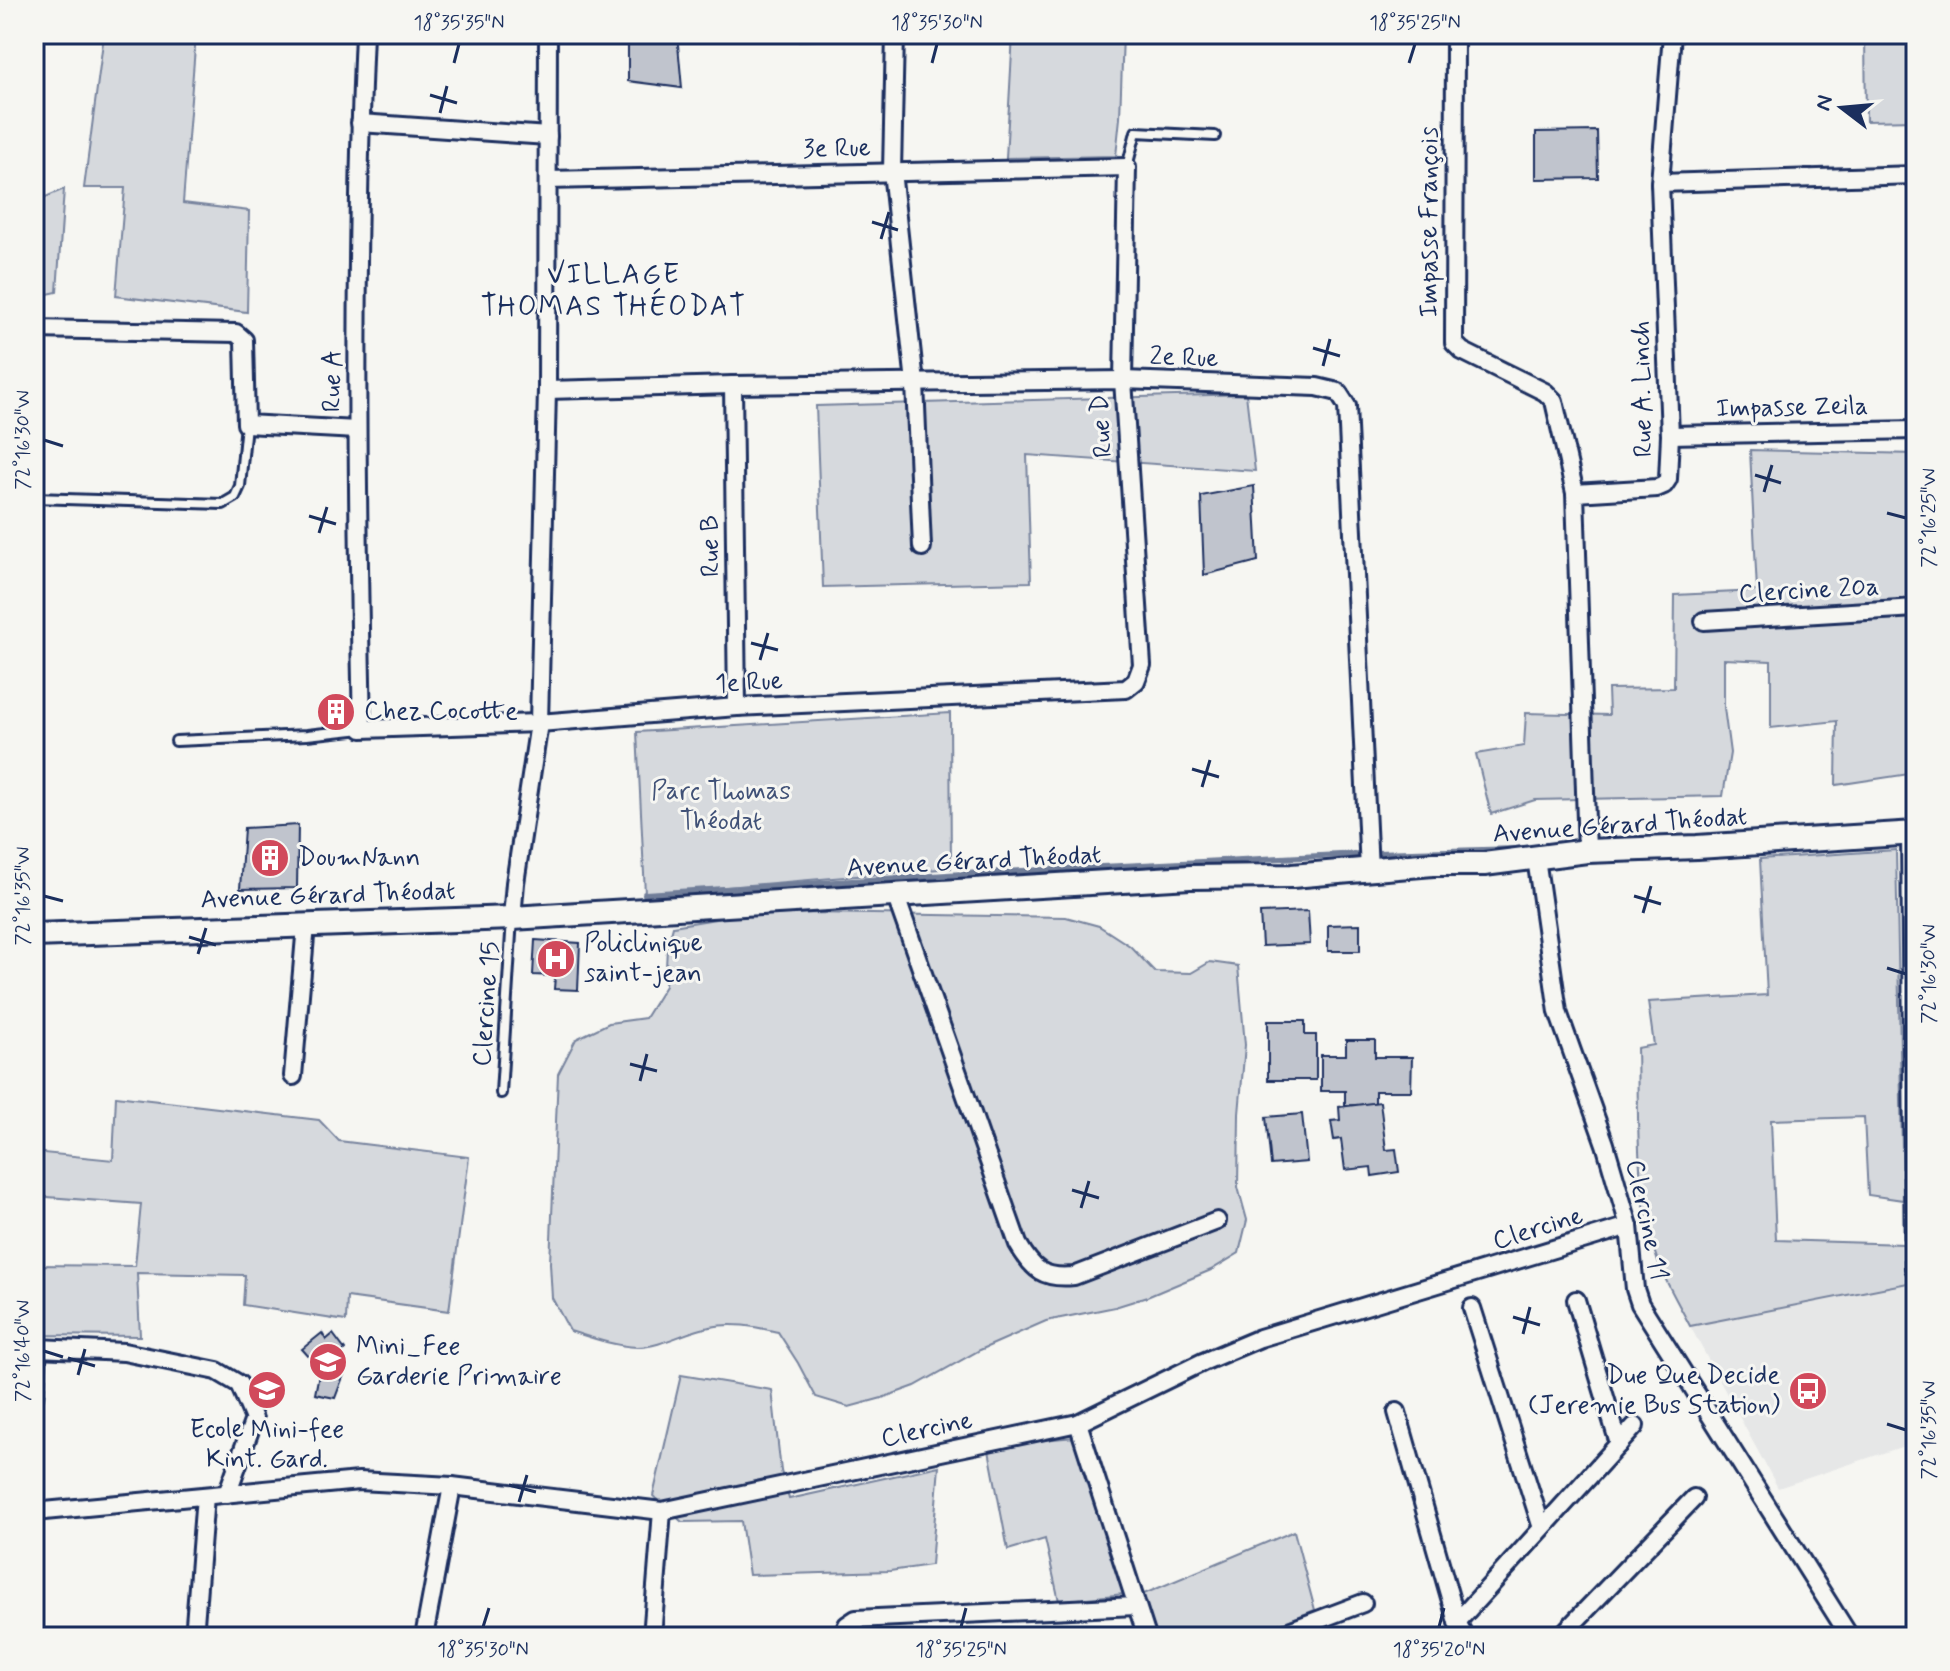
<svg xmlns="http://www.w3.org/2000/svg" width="1950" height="1671" viewBox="0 0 1950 1671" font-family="Mynerve,sans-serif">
<rect width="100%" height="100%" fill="#f6f6f2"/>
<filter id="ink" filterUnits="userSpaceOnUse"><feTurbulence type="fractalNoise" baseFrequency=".0125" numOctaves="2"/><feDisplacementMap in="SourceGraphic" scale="16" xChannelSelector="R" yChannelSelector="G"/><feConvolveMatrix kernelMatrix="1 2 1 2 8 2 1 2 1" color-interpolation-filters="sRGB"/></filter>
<g filter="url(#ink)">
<polygon fill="#e6e7e7" points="1908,1283 1916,1312 1916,1442 1778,1488 1690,1326"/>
<g fill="#d6d9dd" stroke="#78849e" stroke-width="2">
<polygon points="104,34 196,34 183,203 249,211 247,312 116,296 125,188 84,188"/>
<polygon points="1013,34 1123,34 1120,118 1116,156 1006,158"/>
<polygon points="1865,34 1916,34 1916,120 1866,121"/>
<polygon points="64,189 57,292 34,297 34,202"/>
<polygon points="1246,394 1255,471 1027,455 1031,582 823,587 816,406"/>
<polygon points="1750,450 1916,454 1916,773 1836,785 1837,721 1771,728 1771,661 1724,659 1724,708 1730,753 1723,796 1535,800 1491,814 1476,754 1524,746 1526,713 1609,715 1608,689 1674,688 1675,595 1757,591"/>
<polygon points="950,713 951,868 645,894 637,732"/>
<path d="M 1896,850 L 1903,1200 L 1868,1195 L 1864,1117 L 1771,1120 L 1776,1240 L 1904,1244 L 1908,1283 L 1690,1326 C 1679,1304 1665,1282 1657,1259 C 1634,1193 1639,1117 1637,1048 L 1654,1045 L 1648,1002 L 1767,995 L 1760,859 Z"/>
<path d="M 810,913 L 1066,917 L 1099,926 L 1130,946 L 1155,972 L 1191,973 L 1210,962 L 1238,966 L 1245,1045 L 1239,1114 L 1238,1187 L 1247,1220 L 1239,1253 L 1211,1270 L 1147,1297 L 1115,1307 L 1046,1321 L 980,1350 L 915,1386 L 882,1398 L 849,1407 L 816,1397 L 798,1363 L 778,1332 C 755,1327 734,1322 710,1327 C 686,1331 662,1347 637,1347 C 614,1346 592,1338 570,1331 L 552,1298 L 550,1263 L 558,1074 L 576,1039 L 609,1023 L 645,1018 L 665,986 L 667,948 L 673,926 L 734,916 Z"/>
<polygon points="116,1096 319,1120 339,1141 469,1157 449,1311 347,1297 346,1321 243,1305 245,1275 137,1273 140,1336 34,1335 34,1265 135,1266 141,1204 34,1196 34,1152 113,1160"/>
<polygon points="681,1375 772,1390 781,1471 789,1499 939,1466 931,1565 890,1571 749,1575 741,1521 682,1522 653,1496"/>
<polygon points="1075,1437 1124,1594 1059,1601 1045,1539 1008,1550 988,1445"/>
<polygon points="1294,1531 1315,1610 1247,1637 1155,1637 1139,1596"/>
</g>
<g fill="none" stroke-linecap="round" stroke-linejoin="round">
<g stroke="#717e99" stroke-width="6">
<polyline points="1376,853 1518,849"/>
<polyline points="645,894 963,874 1360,854"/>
</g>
</g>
<g fill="#c0c4cd" stroke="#1b2f5e" stroke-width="2">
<polygon points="628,34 677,34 682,88 628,81"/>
<polygon points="763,34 816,34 816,40 763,41"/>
<polygon points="1597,131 1598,178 1536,179 1536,132"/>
<polygon points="1254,486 1258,561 1204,575 1201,496"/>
<polygon points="348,699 346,725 324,722 325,702"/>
<polygon points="298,825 297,888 240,889 244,828"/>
<polygon points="1308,911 1310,944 1262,946 1260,913"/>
<polygon points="1360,924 1360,951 1328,951 1328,925"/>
<polygon points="535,940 580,943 578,990 554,989 555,976 533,975"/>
<polygon points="1268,1021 1305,1021 1305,1035 1316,1035 1316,1080 1268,1080"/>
<polygon points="1346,1040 1375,1040 1375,1057 1412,1057 1411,1091 1375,1091 1375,1106 1345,1105 1345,1091 1321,1091 1321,1055 1346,1055"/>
<polygon points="1380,1102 1386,1150 1396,1149 1399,1172 1372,1176 1371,1167 1345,1170 1341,1139 1334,1140 1331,1121 1340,1120 1339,1107"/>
<polygon points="1302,1114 1307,1162 1271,1165 1266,1117"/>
<polygon points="322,1333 326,1340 333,1334 345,1350 337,1356 346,1369 335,1398 315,1394 320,1369 302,1349"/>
</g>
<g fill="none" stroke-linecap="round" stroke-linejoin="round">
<defs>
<g id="service">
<polyline points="1127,167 1136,132 1215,136"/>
<polyline points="34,498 223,504 235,497 240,486 246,424"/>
<polyline points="176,741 307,735 362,729"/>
<polyline points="501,1093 512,918"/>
</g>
<g id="minor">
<path d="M 364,34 C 354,266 357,498 362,729 L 539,723 L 737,707 L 1126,689 L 1136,681 L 1142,665 L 1123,380 L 1127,167 L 548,180"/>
<polyline points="895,34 892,171 915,383 922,547"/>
<polyline points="1456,34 1455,37 1454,343 1462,351 1545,392 1554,401 1575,493"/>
<polyline points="360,123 548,136"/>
<polyline points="1660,183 1916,175"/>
<polyline points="34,329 236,333 244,340 246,424 357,430"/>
<polyline points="733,385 737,707"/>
<polyline points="547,390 733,385 1123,380 1317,387 1338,392 1347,406 1369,870"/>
<polyline points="1670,435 1916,430"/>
<polyline points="1704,621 1916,608"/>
<polyline points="1910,833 1914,1268"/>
<polyline points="1587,851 1575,493 1657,488 1664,485 1668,479 1670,435 1660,183 1672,34"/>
<polyline points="1536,858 1558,1012 1605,1144 1629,1226 1635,1289 1640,1304 1850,1637"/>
<path d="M 895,894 L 1018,1244 C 1033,1270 1043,1279 1074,1276 L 1217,1221"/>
<polyline points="512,918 515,883 539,723 547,390 548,34"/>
<polyline points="293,1076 306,925"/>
<polyline points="1576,1300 1619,1444"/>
<polyline points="1472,1308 1542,1528"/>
<polyline points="38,1348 124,1352 217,1371 239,1384 254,1419 227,1494"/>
<polyline points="34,1349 38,1348 34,1397"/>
<polyline points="1397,1412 1457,1622 1465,1637"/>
<polyline points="1078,1423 1147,1637"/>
<polyline points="34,1512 359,1481 452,1486 662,1511 1078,1423 1203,1362 1260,1338 1629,1226"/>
<polyline points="1457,1622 1635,1426"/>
<polyline points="194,1637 205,1496"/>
<polyline points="424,1637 452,1486"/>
<polyline points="652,1637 662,1511"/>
<polyline points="842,1637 847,1625 856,1619 1136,1606"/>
<polyline points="1273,1637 1363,1603"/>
<polyline points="1560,1637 1694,1498"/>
</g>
<polyline id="tertiary" points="34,935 512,918 1190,877 1292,876 1433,864 1484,864 1587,851 1697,847 1916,833"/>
</defs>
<use href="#service" stroke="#1b2f5e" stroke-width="14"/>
<use href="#minor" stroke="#1b2f5e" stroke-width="22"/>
<use href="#tertiary" stroke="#1b2f5e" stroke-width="28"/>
<use href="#service" stroke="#f6f6f2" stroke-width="8"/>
<use href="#minor" stroke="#f6f6f2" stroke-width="16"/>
<use href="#tertiary" stroke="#f6f6f2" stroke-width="22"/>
</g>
</g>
<path fill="none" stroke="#1b2f5e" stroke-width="3" d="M 454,63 L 459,44M 932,63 L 937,44M 1409,63 L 1415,44M 430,95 L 457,103M 440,113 L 447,86M 872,222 L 898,230M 881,239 L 889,212M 1313,348 L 1340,356M 1323,366 L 1330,339M 44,440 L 63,446M 1755,475 L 1781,483M 1764,492 L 1772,465M 1887,513 L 1906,518M 309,516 L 336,524M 319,533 L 327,507M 751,643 L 778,650M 760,660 L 768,633M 1192,769 L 1219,777M 1202,787 L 1210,760M 44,896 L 63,901M 1634,896 L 1661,904M 1643,913 L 1651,886M 189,937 L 216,945M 198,954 L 206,928M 1887,968 L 1906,974M 630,1064 L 657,1071M 640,1081 L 647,1054M 1072,1190 L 1099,1198M 1081,1208 L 1089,1181M 1513,1317 L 1540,1325M 1523,1334 L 1530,1307M 44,1351 L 63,1357M 68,1358 L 95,1366M 78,1375 L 85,1349M 1887,1424 L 1906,1430M 509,1485 L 536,1492M 519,1502 L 527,1475M 483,1627 L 489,1608M 961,1627 L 966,1608M 1439,1627 L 1444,1608"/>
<defs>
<symbol id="building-disc" viewBox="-11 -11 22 22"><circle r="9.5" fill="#d1495b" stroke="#f6f6f2"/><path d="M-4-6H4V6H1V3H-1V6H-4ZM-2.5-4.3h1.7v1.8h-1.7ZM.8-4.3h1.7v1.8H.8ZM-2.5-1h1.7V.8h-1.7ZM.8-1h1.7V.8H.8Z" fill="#fff"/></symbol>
<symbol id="hospital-disc" viewBox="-11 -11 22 22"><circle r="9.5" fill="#d1495b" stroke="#f6f6f2"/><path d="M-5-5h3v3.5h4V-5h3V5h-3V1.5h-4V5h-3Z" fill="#fff"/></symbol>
<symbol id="school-disc" viewBox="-11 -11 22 22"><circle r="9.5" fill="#d1495b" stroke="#f6f6f2"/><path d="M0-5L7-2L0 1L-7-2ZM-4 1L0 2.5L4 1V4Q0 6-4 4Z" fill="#fff"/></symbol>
<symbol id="bus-disc" viewBox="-11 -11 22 22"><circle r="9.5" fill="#d1495b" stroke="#f6f6f2"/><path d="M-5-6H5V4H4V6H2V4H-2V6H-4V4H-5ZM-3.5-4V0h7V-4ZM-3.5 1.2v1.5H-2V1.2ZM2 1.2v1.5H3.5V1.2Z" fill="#fff"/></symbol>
</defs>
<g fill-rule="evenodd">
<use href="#building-disc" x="314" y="690" width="44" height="44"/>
<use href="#building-disc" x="248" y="836" width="44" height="44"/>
<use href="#hospital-disc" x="534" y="937" width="44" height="44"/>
<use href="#school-disc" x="306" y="1340" width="44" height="44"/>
<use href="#school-disc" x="245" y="1368" width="44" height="44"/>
<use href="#bus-disc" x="1786" y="1369" width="44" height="44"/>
</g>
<g text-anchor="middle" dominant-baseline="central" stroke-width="6" stroke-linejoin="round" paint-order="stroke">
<g font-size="26" fill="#1b2f5e" stroke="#f6f6f2">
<text transform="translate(837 149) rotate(-1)">3e Rue</text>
<text transform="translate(1430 222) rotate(-90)">Impasse François</text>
<text transform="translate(1184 358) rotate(2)">2e Rue</text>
<text transform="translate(333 381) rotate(-89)">Rue A</text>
<text transform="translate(1643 389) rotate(-91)">Rue A. Linch</text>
<text transform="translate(1792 408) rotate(-1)">Impasse Zeila</text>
<text transform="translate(1102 426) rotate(-94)">Rue D</text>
<text transform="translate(711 546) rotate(-91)">Rue B</text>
<text transform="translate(1809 591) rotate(-3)">Clercine 20a</text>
<text transform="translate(749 683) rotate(-3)">1e Rue</text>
<text transform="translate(1620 826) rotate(-4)">Avenue Gérard Théodat</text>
<text transform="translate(974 862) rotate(-3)">Avenue Gérard Théodat</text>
<text transform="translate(328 896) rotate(-2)">Avenue Gérard Théodat</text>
<text transform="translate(487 1004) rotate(-86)">Clercine 15</text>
<text transform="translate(1646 1220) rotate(78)">Clercine 11</text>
<text transform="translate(1538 1229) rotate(-17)">Clercine</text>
<text transform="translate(927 1430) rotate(-12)">Clercine</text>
</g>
<g font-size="26" fill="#1b2f5e" stroke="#f6f6f2" text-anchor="start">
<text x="364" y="712">Chez Cocotte</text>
<text x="298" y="858">DoumNann</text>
<text x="584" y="944">Policlinique<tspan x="584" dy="30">saint-jean</tspan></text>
<text x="356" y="1347">Mini_Fee<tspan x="356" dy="30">Garderie Primaire</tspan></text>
<text x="1780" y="1376" text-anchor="end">Due Que Decide<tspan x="1780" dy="30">(Jeremie Bus Station)</tspan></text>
<text x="267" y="1430" text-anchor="middle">Ecole Mini-fee<tspan x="267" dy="30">Kint. Gard.</tspan></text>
</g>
<g font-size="26" fill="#405177" stroke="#f6f6f2">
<text x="721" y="792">Parc Thomas<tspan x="721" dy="30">Théodat</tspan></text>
</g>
<g font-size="28" letter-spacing="2" fill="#1b2f5e" stroke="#f6f6f2">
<text x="614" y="275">VILLAGE<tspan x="614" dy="32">THOMAS THÉODAT</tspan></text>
</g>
</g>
<rect width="1950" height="1671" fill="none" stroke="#f6f6f2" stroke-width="88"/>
<g transform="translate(1842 108) rotate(286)" stroke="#f6f6f2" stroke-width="6" paint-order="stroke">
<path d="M0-6L14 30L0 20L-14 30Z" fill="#1b2f5e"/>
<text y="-12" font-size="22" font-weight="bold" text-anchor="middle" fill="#1b2f5e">N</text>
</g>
<rect x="44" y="44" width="1862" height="1583" fill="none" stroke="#1b2f5e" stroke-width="3"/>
<g font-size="20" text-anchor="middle" fill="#1b2f5e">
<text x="459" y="29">18°35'35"N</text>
<text x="937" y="29">18°35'30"N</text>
<text x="1415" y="29">18°35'25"N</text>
<text transform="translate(22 440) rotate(-90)" y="7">72°16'30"W</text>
<text transform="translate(1928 518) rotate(-90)" y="7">72°16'25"W</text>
<text transform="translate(22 896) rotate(-90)" y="7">72°16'35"W</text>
<text transform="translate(1928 974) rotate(-90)" y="7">72°16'30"W</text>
<text transform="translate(22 1351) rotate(-90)" y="7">72°16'40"W</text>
<text transform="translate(1928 1430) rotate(-90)" y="7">72°16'35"W</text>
<text x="483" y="1656">18°35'30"N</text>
<text x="961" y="1656">18°35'25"N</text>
<text x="1439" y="1656">18°35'20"N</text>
</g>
</svg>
